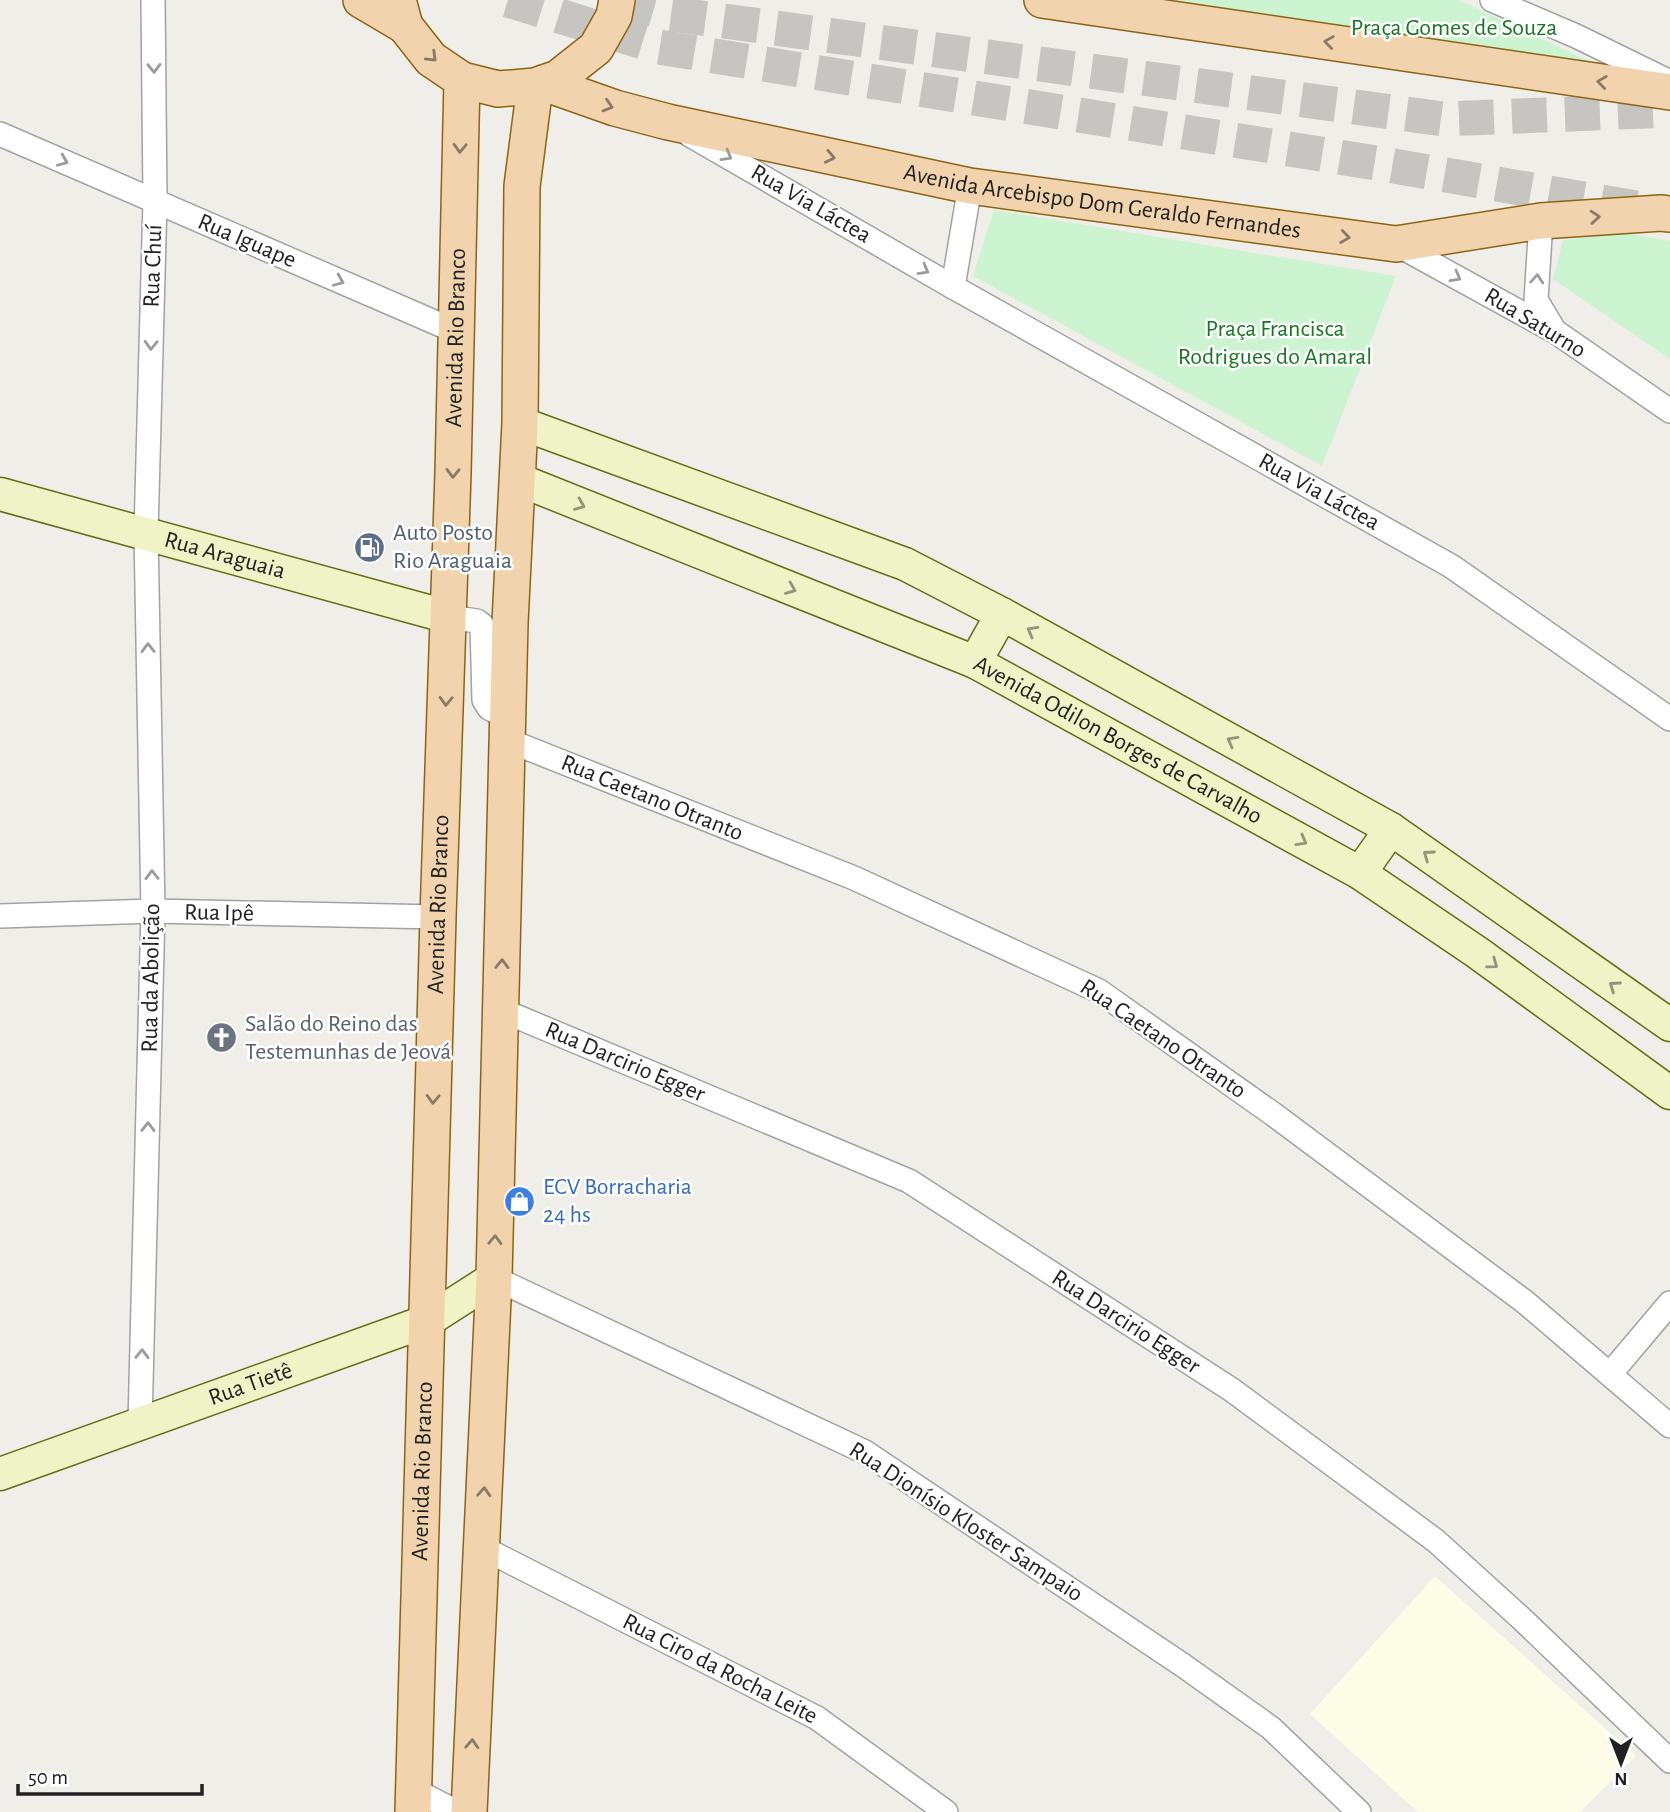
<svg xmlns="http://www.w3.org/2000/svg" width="1670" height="1812" viewBox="0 0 1670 1812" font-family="'Alegreya Sans',sans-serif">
<rect width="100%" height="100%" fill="#f0eee9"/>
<polygon fill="#fcfce7" points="1435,1576 1636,1756 1580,1812 1418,1812 1310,1714"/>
<g fill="#cdf4d0">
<polygon points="1106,0 1459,0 1640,85"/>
<polygon points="994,210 1396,276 1322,466 973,276"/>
<polygon points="1626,233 1670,241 1670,359 1553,279 1563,240"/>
</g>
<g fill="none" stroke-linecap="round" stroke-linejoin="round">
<g stroke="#c7c5c1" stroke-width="35" stroke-dasharray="35 18" stroke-linecap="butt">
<polyline points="508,0 659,47 1376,163 1636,208"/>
<polyline points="620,0 665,13 1443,119 1670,110"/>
</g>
<defs>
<g id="street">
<polyline points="1492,0 1576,36 1670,82"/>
<polyline points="0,134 455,331"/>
<polyline points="690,135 953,287 1451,566 1670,719"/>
<polyline points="1541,221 1536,300 1554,330"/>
<polyline points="1396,244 1556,332 1670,411"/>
<polyline points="953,287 970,186"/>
<polyline points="449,617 477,621 482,625 484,700 489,708 508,718"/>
<polyline points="507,740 854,878 1099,991 1273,1114 1525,1302 1670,1426"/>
<polyline points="0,916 153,911 438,917"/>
<polyline points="501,1010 909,1181 1232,1390 1436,1541 1523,1620 1670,1761"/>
<polyline points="494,1278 865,1452 1184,1666 1271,1728 1359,1812"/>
<polyline points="1610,1374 1670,1303"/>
<polyline points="140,1423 153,911 146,533 155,201 153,0"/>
<polyline points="481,1547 817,1718 946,1812"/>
<polyline points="414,1790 457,1812"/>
</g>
<g id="secondary">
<polyline points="520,423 905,564 1002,614 1391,829 1670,1025"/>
<path id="s1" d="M 517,479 L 975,662 L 1360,873 L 1478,953 L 1670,1093"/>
<path id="s2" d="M 0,494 L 449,617"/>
<polyline points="975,662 1002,614"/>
<polyline points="1360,873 1391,829"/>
<path id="s3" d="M 0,1474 L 427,1321 L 494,1278"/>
</g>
<g id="primary">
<polyline points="361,0 405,26"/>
<polyline points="398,0 405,26 431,59 462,80 498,89 535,86 558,78 596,48 614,16 617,0"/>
<polyline points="1042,0 1670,92"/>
<path id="s4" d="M 544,83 L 615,108 L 668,122 L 970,186 L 1396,244 L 1541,221 L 1661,213 L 1670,214"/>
<path id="s5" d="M 413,1812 L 438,917 L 453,473 L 462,80"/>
<polyline points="469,1812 494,1278 510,623 520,423 522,186 535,86"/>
</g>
</defs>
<use href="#street" stroke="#a2a2a2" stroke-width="26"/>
<use href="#secondary" stroke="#636e13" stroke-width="35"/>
<use href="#primary" stroke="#8c6413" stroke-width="38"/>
<use href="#street" stroke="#fff" stroke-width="23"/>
<use href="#secondary" stroke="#f0f3c5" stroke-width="32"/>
<use href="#primary" stroke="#f1d4ae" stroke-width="35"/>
</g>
<defs><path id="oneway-chevron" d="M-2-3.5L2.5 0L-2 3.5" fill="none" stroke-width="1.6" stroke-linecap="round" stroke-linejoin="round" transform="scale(1.75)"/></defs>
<g stroke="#897a68">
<use href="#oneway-chevron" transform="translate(1329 42) rotate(-172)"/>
<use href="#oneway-chevron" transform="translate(432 57) rotate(44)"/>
<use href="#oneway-chevron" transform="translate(1602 82) rotate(-172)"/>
<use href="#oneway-chevron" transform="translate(608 106) rotate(17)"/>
<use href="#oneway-chevron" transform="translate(460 148) rotate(92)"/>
<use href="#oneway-chevron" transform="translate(830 157) rotate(12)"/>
<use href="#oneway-chevron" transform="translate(1595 217) rotate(-4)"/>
<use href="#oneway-chevron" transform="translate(1345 237) rotate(8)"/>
<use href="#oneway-chevron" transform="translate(453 473) rotate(91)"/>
<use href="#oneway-chevron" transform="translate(446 701) rotate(92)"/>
<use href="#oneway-chevron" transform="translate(502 964) rotate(-89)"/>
<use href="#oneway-chevron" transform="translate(433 1099) rotate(92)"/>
<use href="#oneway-chevron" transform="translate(495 1240) rotate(-88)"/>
<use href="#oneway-chevron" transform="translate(484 1492) rotate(-87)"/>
<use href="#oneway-chevron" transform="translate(472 1744) rotate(-87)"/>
</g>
<g stroke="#9b9b9b">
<use href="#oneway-chevron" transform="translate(154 68) rotate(89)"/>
<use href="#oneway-chevron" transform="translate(727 156) rotate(30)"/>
<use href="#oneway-chevron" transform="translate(63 161) rotate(23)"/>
<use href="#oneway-chevron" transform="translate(924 270) rotate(30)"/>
<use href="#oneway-chevron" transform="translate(1456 277) rotate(29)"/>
<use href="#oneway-chevron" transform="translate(1537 279) rotate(-86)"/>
<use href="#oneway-chevron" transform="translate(339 281) rotate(23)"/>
<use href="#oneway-chevron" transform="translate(151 345) rotate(92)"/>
<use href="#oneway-chevron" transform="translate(148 648) rotate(-91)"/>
<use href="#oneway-chevron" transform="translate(152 875) rotate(-91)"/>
<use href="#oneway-chevron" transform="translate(148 1127) rotate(-89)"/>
<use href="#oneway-chevron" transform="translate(142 1354) rotate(-89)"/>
</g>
<g stroke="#93947b">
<use href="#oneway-chevron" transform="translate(580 505) rotate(22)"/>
<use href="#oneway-chevron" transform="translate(791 589) rotate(22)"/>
<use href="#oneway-chevron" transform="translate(1032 631) rotate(-151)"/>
<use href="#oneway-chevron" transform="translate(1232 741) rotate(-151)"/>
<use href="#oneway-chevron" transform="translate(1302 841) rotate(29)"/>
<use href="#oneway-chevron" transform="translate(1428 855) rotate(-145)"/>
<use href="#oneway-chevron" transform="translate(1493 964) rotate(36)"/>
<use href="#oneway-chevron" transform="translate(1614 986) rotate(-145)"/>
</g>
<defs>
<symbol id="fuel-disc" viewBox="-11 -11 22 22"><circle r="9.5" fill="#5c6f8a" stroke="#fff"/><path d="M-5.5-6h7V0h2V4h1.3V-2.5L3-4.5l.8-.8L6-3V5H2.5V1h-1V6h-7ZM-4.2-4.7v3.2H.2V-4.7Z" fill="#fff"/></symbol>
<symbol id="church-disc" viewBox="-11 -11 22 22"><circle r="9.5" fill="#6b7280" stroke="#fff"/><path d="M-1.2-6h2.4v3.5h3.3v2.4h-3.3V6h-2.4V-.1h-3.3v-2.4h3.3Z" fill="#fff"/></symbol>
<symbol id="shop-disc" viewBox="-11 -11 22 22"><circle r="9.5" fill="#3f7fe0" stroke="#fff"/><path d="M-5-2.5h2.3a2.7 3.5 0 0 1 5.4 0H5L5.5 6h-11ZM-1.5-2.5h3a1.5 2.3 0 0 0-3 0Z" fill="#fff"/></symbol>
</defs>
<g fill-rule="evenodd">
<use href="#fuel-disc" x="352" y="530" width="35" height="35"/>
<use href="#church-disc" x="204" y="1020" width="35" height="35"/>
<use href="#shop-disc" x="502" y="1184" width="35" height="35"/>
</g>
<g text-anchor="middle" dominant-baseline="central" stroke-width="5" stroke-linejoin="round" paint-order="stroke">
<g font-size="24" fill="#1a7522" stroke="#fff">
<text x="1454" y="28">Praça Gomes de Souza</text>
<text x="1275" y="329">Praça Francisca<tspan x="1275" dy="28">Rodrigues do Amaral</tspan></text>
</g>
<g font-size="24" fill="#212121" stroke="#fff">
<text stroke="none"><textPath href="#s4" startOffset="572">Avenida Arcebispo Dom Geraldo Fernandes</textPath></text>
<text transform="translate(811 204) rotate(30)">Rua Via Láctea</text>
<text transform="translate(247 241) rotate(23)">Rua Iguape</text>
<text transform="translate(153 266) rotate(-88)">Rua Chuí</text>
<text transform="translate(1535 323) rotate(31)">Rua Saturno</text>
<text stroke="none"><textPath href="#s5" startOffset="1475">Avenida Rio Branco</textPath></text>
<text transform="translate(1319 492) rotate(29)">Rua Via Láctea</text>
<text stroke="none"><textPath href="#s2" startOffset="233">Rua Araguaia</textPath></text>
<text stroke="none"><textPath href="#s1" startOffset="656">Avenida Odilon Borges de Carvalho</textPath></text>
<text transform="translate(652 798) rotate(22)">Rua Caetano Otranto</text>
<text stroke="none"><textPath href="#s5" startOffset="908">Avenida Rio Branco</textPath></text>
<text transform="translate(219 913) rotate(1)">Rua Ipê</text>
<text transform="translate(151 978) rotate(-89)">Rua da Abolição</text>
<text transform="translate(1163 1039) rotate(34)">Rua Caetano Otranto</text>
<text transform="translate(625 1062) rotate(23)">Rua Darcirio Egger</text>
<text transform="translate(1126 1322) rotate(33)">Rua Darcirio Egger</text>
<text stroke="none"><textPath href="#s3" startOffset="266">Rua Tietê</textPath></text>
<text stroke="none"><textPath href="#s5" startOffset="341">Avenida Rio Branco</textPath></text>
<text transform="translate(966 1522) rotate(33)">Rua Dionísio Kloster Sampaio</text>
<text transform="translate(720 1669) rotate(27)">Rua Ciro da Rocha Leite</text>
</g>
<g font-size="24" fill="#4e5e75" stroke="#fff" text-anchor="start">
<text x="393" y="533">Auto Posto<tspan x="393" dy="28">Rio Araguaia</tspan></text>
</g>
<g font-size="24" fill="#5b616d" stroke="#fff" text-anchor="start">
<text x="245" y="1024">Salão do Reino das<tspan x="245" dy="28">Testemunhas de Jeová</tspan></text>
</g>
<g font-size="24" fill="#366cbe" stroke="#fff" text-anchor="start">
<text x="543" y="1187">ECV Borracharia<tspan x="543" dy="28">24 hs</tspan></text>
</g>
</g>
<g transform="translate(1621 1763) rotate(180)" stroke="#ffffff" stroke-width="5" paint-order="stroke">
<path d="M0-5L12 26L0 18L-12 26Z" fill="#212121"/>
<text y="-10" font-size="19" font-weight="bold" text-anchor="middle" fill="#212121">N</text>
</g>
<path d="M18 1784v10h184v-10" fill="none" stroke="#212121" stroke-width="3.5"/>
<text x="28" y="1784" font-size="21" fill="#212121" stroke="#ffffff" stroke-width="5" paint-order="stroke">50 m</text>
</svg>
